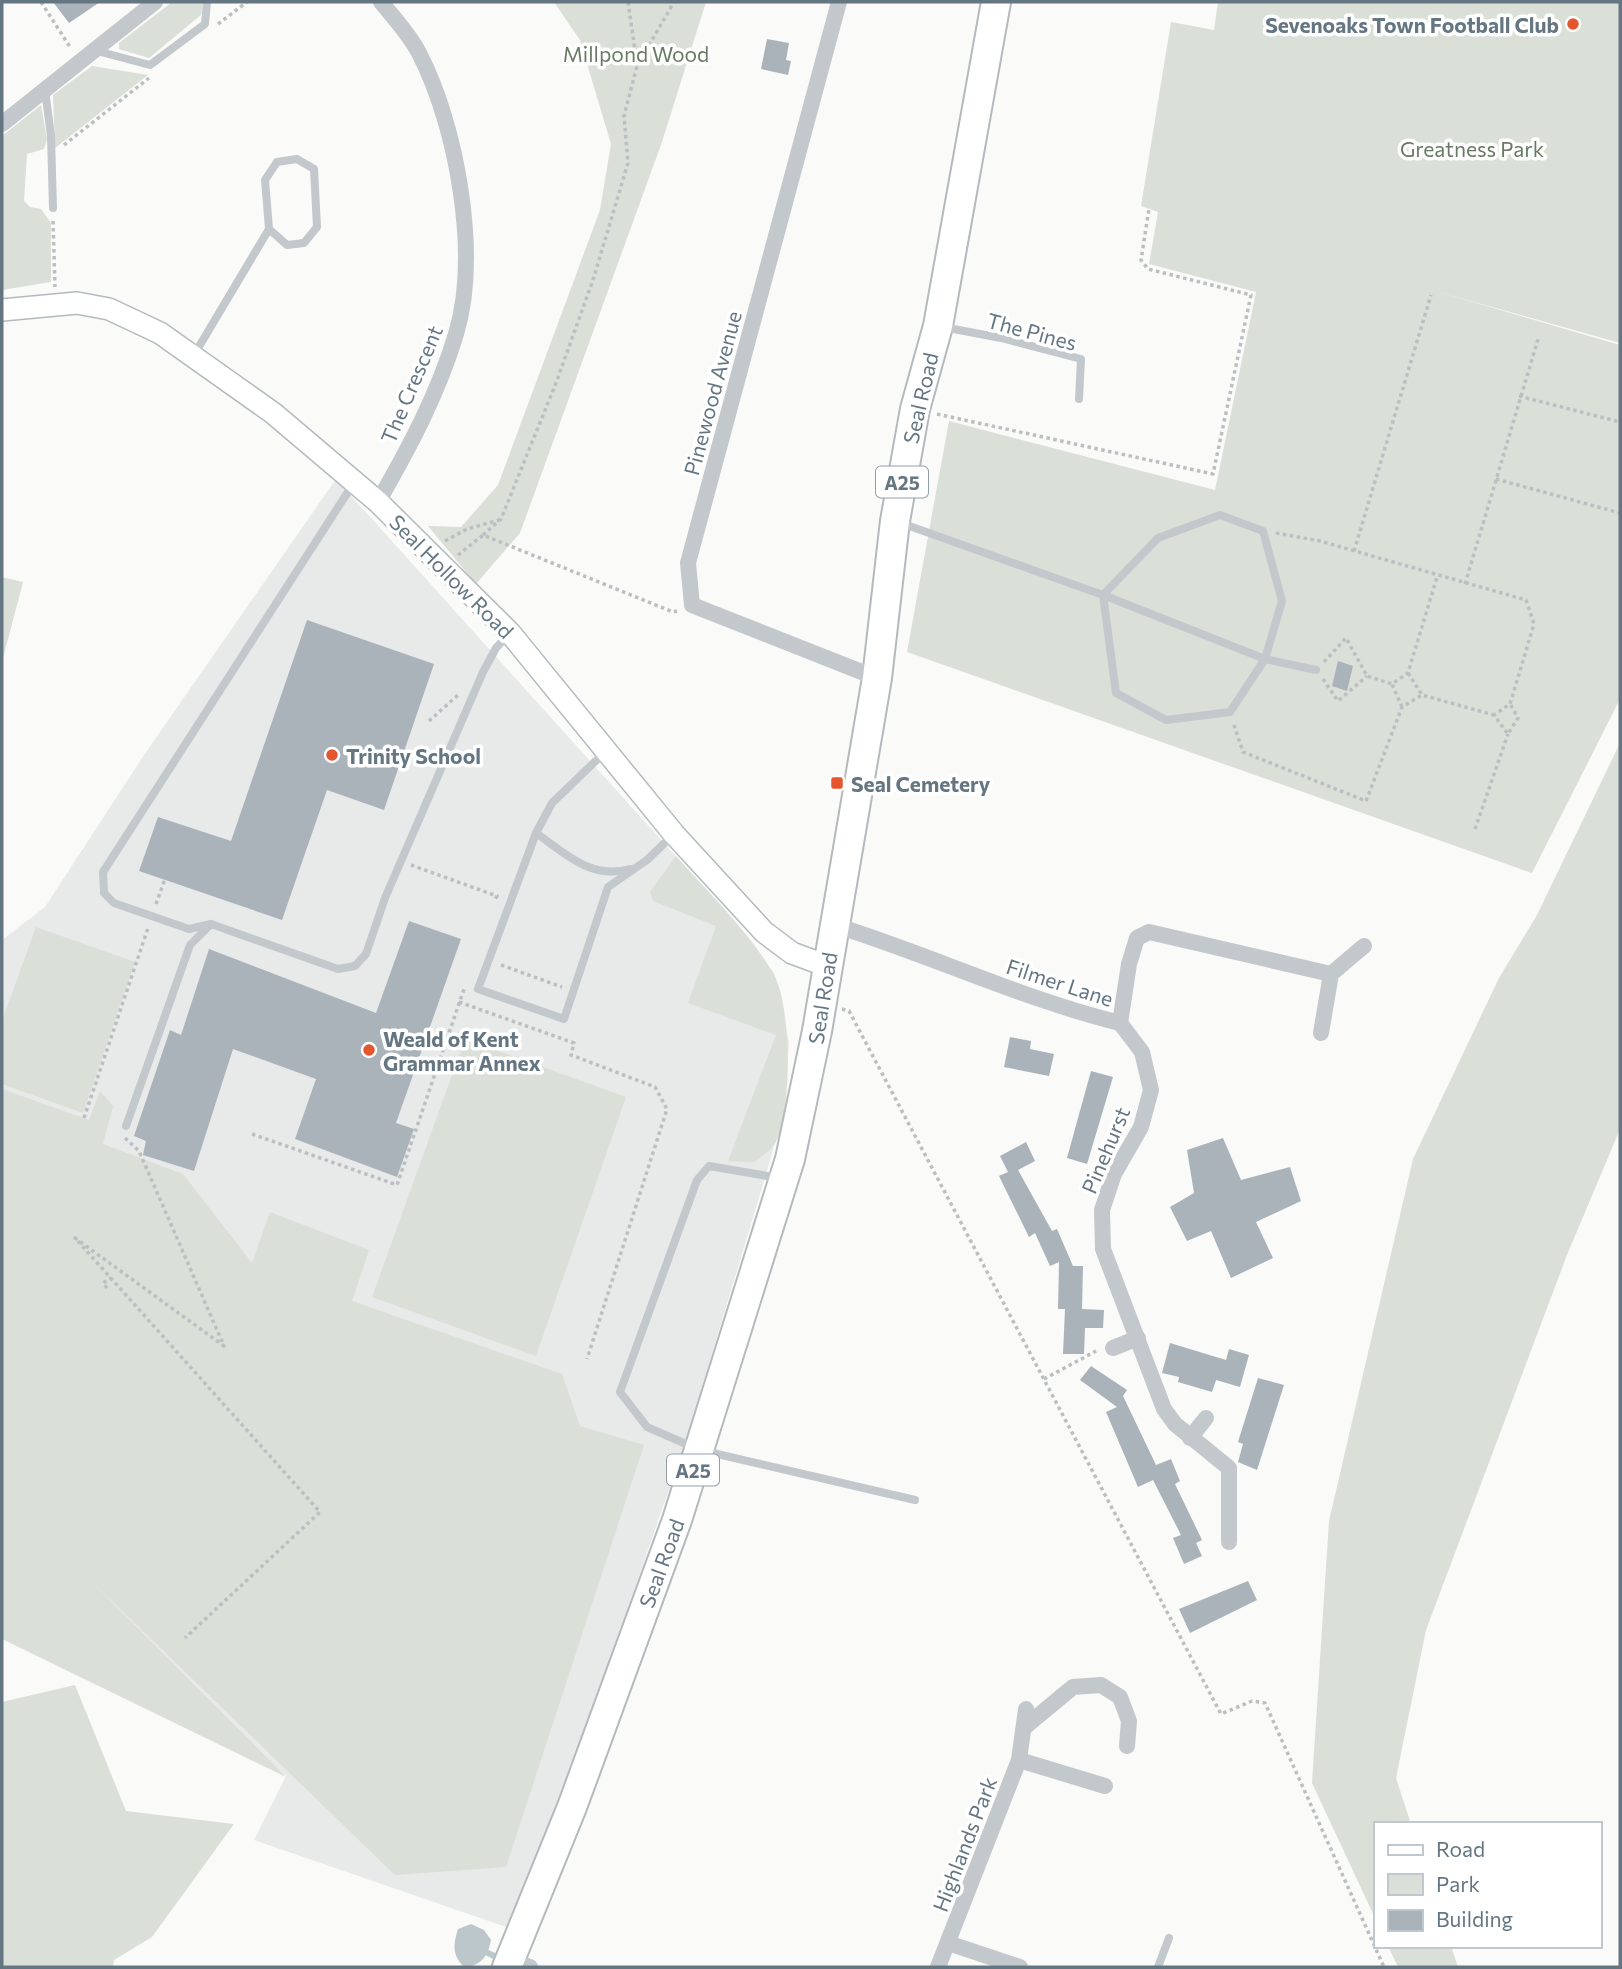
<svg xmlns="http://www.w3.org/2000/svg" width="1622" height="1969" viewBox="0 0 1622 1969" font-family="Commissioner,sans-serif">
<rect width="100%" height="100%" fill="#fafaf8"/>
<polygon fill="#e8e9e9" points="336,479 727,913 774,973 789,1042 784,1106 770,1161 685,1443 603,1680 509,1928 254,1840 286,1776 2,1548 2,940 45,907 144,755"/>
<g fill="#dadfd7">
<polygon points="172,2 203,2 201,15 149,58 119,49 119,43"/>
<polygon points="554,2 706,2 662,142 520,533 476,584 428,526 461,527 498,485 600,210 611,144 580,40"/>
<polygon points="1218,2 1620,2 1620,343 1435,291 1620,345 1620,699 1532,873 907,652 949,421 1215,490 1256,292 1149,264 1158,212 1141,206 1171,22 1214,30"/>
<polygon points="92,66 148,75 55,148 53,95"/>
<polygon points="41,105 47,139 44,149 27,154 24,201 30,207 41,209 51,223 51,282 2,290 2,136"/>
<polygon points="2,577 23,582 2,662"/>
<polygon points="1620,743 1620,1129 1567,1255 1426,1630 1396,1778 1411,1824 1375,1824 1375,1918 1312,1783 1329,1521 1413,1159 1499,978 1537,915"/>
<path d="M 676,856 C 709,893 746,929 772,971 C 792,1001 793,1112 775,1144 C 771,1150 761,1157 755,1162 L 728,1161 L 776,1035 L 688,1003 L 716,926 L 653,901 L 650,892 Z"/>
<polygon points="36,927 135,962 83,1113 2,1084 2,1021"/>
<polygon points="465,1039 626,1097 536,1356 372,1297"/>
<polygon points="2,1089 89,1120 100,1091 113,1106 103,1144 183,1174 252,1263 270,1212 369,1250 352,1301 562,1374 580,1426 644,1445 506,1867 395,1875 88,1578 286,1777 2,1639"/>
<polygon points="75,1685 126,1811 234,1824 152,1937 114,1960 113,1967 2,1967 2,1702"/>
<polygon points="1388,1946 1451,1946 1458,1967 1398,1967"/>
</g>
<path fill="#bbc7cb" d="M 471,1924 L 484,1930 L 491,1940 C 488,1955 482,1966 464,1967 C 452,1955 453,1945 458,1929 Z"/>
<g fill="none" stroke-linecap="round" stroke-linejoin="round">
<polyline stroke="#bbc7cb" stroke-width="6" points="488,1953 502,1960"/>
</g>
<g fill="#aab3b9">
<polygon points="53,2 100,2 69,23"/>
<polygon points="767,39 789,43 786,60 791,61 788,75 761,69"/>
<polygon points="307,620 434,664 384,810 327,790 282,920 139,871 158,817 231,841"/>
<polygon points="1338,661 1353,666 1347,691 1332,686"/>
<polygon points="409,921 461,939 396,1123 414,1129 397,1177 295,1139 316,1079 233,1049 194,1171 143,1155 146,1141 134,1136 170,1030 181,1035 209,949 376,1013"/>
<polygon points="1010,1037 1031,1041 1030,1049 1054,1054 1049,1076 1004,1067"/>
<polygon points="1091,1071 1113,1077 1087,1164 1067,1158"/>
<polygon points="1223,1138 1241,1180 1290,1167 1301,1201 1256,1222 1273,1258 1231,1278 1211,1231 1187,1241 1170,1207 1194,1193 1187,1150"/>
<polygon points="1026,1142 1035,1161 1018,1170 1052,1231 1057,1229 1073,1266 1083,1266 1082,1309 1104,1310 1103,1328 1085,1328 1084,1354 1063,1354 1065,1309 1058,1309 1059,1262 1050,1266 1035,1233 1029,1237 999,1176 1008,1172 1000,1156"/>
<polygon points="1170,1343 1226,1360 1229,1349 1249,1355 1240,1387 1216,1380 1212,1392 1178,1382 1179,1377 1162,1373"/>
<polygon points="1091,1366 1127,1390 1123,1396 1156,1465 1171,1459 1180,1481 1175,1484 1202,1540 1196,1543 1202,1556 1184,1564 1173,1538 1181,1535 1153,1480 1138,1487 1106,1412 1117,1407 1080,1380"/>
<polygon points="1258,1378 1284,1385 1257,1470 1238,1462 1243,1444 1238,1442"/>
<polygon points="1248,1581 1257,1600 1190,1633 1179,1609"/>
</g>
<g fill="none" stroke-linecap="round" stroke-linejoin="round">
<defs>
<polyline id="secondary" points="2,310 77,303 109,309 160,333 273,413 378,502 510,633 674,834 764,932 792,953 827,966"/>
<polyline id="highway" points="507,1967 572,1807 677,1520 790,1159 817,1031 877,678 895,521 915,409 938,326 996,2"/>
</defs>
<use href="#secondary" stroke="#b3babf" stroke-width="24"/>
<use href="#highway" stroke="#b4b9bd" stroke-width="32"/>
<g stroke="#bbbfc2" stroke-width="3.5" stroke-dasharray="3.5 3.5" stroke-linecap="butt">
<polyline points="41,2 70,47"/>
<polyline points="628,2 637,64"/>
<polyline points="218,24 247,2"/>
<polyline points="64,145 149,78"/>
<polyline points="53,221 55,287"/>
<polyline points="1519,396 1620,422"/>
<polyline points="937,414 1213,474 1251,295 1148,269 1141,260 1149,209"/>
<polyline points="1496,479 1620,513"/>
<polyline points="1276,533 1320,541 1526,600 1534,624 1510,704 1494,715 1508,734 1518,718 1510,704"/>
<polyline points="483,535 501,519 556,383 593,280 628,163 624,116 637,66 674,2"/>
<polyline points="445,541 467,529 499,520"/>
<polyline points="1354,551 1431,295"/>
<polyline points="458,555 483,535 673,612 677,611"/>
<polyline points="1465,584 1539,336"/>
<polyline points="1324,662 1346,638 1367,676 1392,684"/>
<polyline points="1408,673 1422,695 1494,715"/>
<polyline points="1323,679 1338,701 1367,676"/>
<polyline points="1402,707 1392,684 1408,673 1437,577"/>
<polyline points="429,721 458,695"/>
<polyline points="1234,725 1243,752 1366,801 1402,707 1422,695"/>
<polyline points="1475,829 1508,734"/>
<polyline points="411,865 497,896 495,899"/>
<polyline points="156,904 165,879"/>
<polyline points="501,965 562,987"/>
<polyline points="459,1002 574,1043 571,1055 655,1087 667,1109 587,1359"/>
<polyline points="842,1009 849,1011 1221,1714 1252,1701 1265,1703 1384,1967"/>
<polyline points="84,1118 148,928"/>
<polyline points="252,1134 397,1185 464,989"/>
<polyline points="125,1138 139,1151 224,1346 75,1238 320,1512 185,1638"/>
<polyline points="107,1288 103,1283 111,1278"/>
<polyline points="1044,1379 1096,1351"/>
</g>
<g stroke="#c3c8cc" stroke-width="8">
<polyline points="97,51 150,65 205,24 207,2"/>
<polyline points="45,90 51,136 53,208"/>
<polyline points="943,327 1001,338 1081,359 1079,399"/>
<polyline points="194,355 269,229 265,180 277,162 297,159 314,169 317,227 304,243 287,245 269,229"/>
<polyline points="353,484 103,872 104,893 114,903 189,929 211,924 338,969 355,966 366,954 385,898 483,672 496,648 510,633"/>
<polygon points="1220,515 1263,531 1282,601 1265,659 1103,595 1158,538"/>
<polyline points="901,523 1103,595 1116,693 1166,720 1230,712 1265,659 1316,670"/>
<polyline points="605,752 552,803 536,833 478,989 564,1019 608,887 647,860 674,834"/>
<path d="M 536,833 C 566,854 591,880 630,869"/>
<polyline points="126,1126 190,945 211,924"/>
<polyline points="779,1178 709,1166 697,1180 620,1392 647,1427 700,1450 915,1500"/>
<polyline points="1158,1967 1169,1938"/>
</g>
<g stroke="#c3c8cc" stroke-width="16">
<polyline points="839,2 688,563 692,605 877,678"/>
<polyline points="2,124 155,2"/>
<path d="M 378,502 C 409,448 438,394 456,334 C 480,255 457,126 419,53 C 410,35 394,18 381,2"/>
<path d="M 834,925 C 931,955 1022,999 1120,1023 L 1129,964 L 1137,938 L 1149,932 L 1331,974"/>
<polyline points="1120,1023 1142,1052 1151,1090 1141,1127 1114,1174 1102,1210 1103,1249 1164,1409 1175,1424 1229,1468 1229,1542"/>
<polyline points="1321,1033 1331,974 1364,946"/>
<polyline points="1113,1348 1138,1338"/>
<polyline points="1190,1438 1206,1418"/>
<polyline points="1026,1726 1073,1687 1101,1685 1120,1697 1129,1721 1127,1746"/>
<polyline points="1019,1760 1105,1786"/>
<polyline points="948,1943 1020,1967"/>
<polyline points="510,1960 530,1967"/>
<polyline points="938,1967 1019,1760 1026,1709"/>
</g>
<use href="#secondary" stroke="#fff" stroke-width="21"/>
<use href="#highway" stroke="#fff" stroke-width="28"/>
</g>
<g fill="#e4572e" stroke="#fff" stroke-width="2.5">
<circle cx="1573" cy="24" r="7"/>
<circle cx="332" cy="755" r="7"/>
<rect x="830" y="776" width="14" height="14" rx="3.5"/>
<circle cx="369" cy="1050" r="7"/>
</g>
<g text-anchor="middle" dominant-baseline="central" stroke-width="7" stroke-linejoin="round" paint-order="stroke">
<g fill="#fff" stroke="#939fa8" stroke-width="2">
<rect x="876" y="466.5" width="52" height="31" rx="5"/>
<rect x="667" y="1454.5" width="52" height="31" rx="5"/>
</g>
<g font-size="19" font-weight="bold" fill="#657683">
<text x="902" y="482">A25</text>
<text x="693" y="1470">A25</text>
</g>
<g font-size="21" font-weight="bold" fill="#657683" stroke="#fff" text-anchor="start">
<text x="1559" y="24" text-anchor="end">Sevenoaks Town Football Club</text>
<text x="346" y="755">Trinity School</text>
<text x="851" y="783">Seal Cemetery</text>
<text x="383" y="1038">Weald of Kent<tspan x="383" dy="24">Grammar Annex</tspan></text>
</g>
<g font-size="21" fill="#687a64" stroke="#fff">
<text x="636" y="53">Millpond Wood</text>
<text x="1472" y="148">Greatness Park</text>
</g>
<g font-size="21" fill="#657683" stroke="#fff">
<text transform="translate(1032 331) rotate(15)">The Pines</text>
<text transform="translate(411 384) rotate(-67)">The Crescent</text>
<text transform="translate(712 393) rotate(-75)">Pinewood Avenue</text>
<text transform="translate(920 398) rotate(-77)">Seal Road</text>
<text transform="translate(452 576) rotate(45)">Seal Hollow Road</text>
<text transform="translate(1060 982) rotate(18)">Filmer Lane</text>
<text transform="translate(822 998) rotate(-81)">Seal Road</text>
<text transform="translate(1105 1150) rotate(-67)">Pinehurst</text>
<text transform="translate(661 1563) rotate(-70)">Seal Road</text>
<text transform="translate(964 1844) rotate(-69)">Highlands Park</text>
</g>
</g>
<rect width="1622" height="1969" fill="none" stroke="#657683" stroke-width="7"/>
<rect x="1374" y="1822" width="228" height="126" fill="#ffffff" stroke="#c1c8cd" stroke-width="2"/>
<rect x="1388" y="1845" width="35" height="10" fill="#ffffff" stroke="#c1c8cd" stroke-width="2"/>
<text x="1436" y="1857" font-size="21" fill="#657683">Road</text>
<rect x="1388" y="1874" width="35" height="21" fill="#dadfd7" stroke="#c1c8cd" stroke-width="2"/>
<text x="1436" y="1892" font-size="21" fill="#657683">Park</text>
<rect x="1388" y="1910" width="35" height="21" fill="#aab3b9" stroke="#c1c8cd" stroke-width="2"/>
<text x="1436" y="1927" font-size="21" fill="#657683">Building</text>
</svg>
